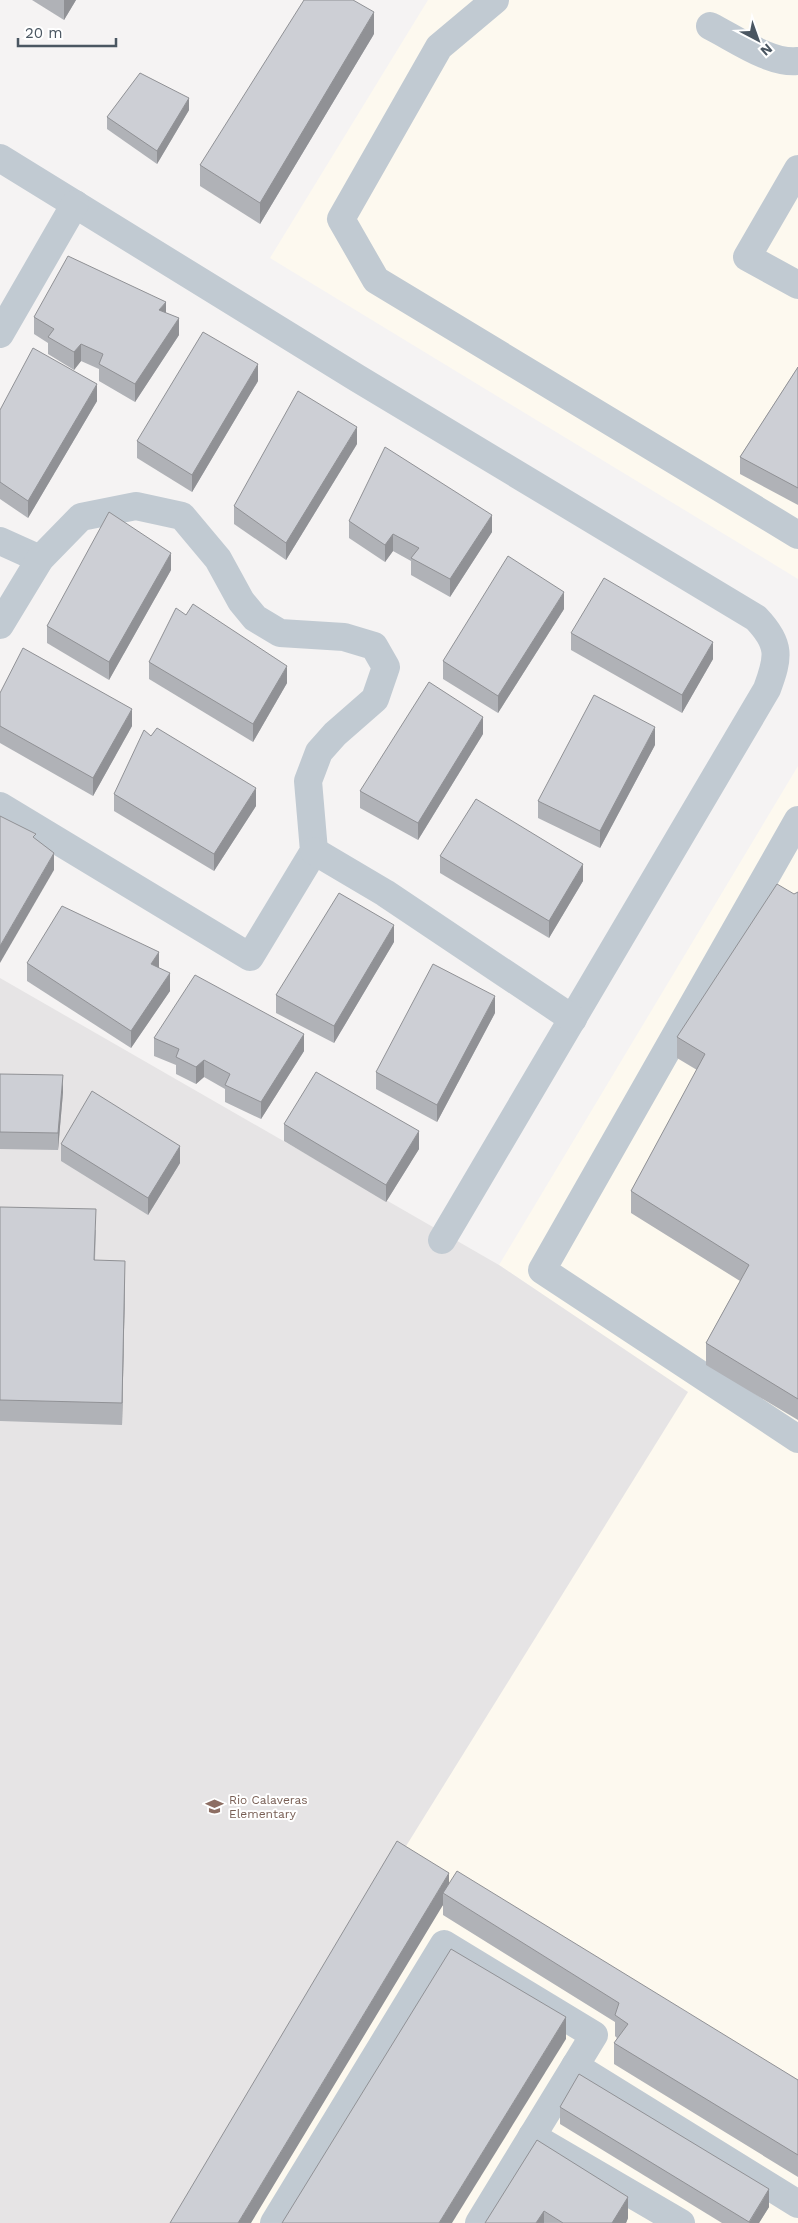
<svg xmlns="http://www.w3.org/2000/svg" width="798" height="2223" viewBox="0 0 798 2223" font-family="'Work Sans',sans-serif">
<rect width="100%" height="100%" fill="#f5f3f3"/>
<g fill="#fdf9ef">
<polygon points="428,0 798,0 798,579 270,258"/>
<polygon points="798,766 798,2223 172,2223 687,1392 499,1265"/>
</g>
<polygon fill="#e6e4e5" points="0,978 499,1265 688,1392 172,2223 0,2223"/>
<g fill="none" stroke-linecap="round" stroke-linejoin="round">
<g stroke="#c1cad2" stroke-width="28">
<polyline points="495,0 439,47 341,219 376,280 798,535"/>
<path d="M 710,26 C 736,39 770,64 798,61"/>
<path d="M 0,158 L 357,378 L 756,618 C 781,644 779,657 767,689 L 442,1240"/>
<polyline points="798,169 747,257 798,285"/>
<polyline points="0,334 75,204"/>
<polyline points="0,541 40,559"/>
<polyline points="0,625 40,559 81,517 136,506 182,516 218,559 241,601 255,618 280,633 344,637 374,646 386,667 375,699 335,734 319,752 308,781 314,851 250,957 0,806"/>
<polyline points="798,820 542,1270 798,1439"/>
<polyline points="314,851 385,893 573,1019"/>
<polyline points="575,2066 798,2204"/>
<polyline points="532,2136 681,2223"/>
<polyline points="274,2223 444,1944 594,2035 479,2223"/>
</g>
</g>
<g fill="#b0b2b7">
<polygon points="32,0 76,0 64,20"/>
<polygon points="374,34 260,224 200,186 200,165"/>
<polygon points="189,110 157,164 107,129 107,117"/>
<polygon points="166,313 179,335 135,402 99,381 99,369 81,361 74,370 48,354 48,343 34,334 34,317"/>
<polygon points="798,367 798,505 740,474 740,457"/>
<polygon points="258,381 192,492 137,458 137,441"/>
<polygon points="97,401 28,518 0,499 0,410"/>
<polygon points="357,444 286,560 234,524 234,506"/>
<polygon points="349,521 492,532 450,597 411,575 411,561 393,551 385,562 349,538"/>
<polygon points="171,570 109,680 47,643 47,626"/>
<polygon points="564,609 498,713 443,679 443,661"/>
<polygon points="186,615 287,683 253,742 149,679 149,662"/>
<polygon points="571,633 713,659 682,713 571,650"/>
<polygon points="0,693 132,726 93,796 0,743"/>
<polygon points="483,734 418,840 360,808 360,791"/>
<polygon points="151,736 256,806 214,871 114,811 114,794"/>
<polygon points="655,745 600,848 538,818 538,801"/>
<polygon points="440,856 583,881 549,938 440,873"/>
<polygon points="798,892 798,1420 706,1365 706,1343 740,1281 631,1213 631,1191 697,1070 677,1058 677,1037 794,894"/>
<polygon points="394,942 334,1043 276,1013 276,995"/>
<polygon points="27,963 159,968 170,991 131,1048 27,981"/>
<polygon points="495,1013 437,1122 376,1089 376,1072"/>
<polygon points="154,1038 304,1051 261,1119 225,1102 225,1089 204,1077 196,1084 176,1074 176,1065 154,1056"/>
<polygon points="0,1074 63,1092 58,1150 0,1149"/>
<polygon points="284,1124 419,1149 386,1202 284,1141"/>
<polygon points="61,1144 180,1163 148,1215 61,1161"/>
<polygon points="0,1207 96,1230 95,1260 125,1283 122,1425 0,1421"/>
<polygon points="449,1883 798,2080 798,2177 614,2064 614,2043 617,2038 615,2036 615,2022 443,1915 443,1905 170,2223"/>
<polygon points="560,2107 769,2207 759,2223 722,2223 560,2124"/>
<polygon points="537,2140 628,2218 626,2223 485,2223"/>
</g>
<g fill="#909195">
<polygon points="64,0 76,0 64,20"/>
<polygon points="374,12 374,34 260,224 260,203"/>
<polygon points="189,98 189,110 157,164 157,151"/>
<polygon points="166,302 166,319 159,310"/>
<polygon points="179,318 179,335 135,402 135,384"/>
<polygon points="81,344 81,361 74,370 74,352"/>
<polygon points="258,364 258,381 192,492 192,475"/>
<polygon points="97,384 97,401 28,518 28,501"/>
<polygon points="357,427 357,444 286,560 286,543"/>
<polygon points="492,515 492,532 450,597 450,579"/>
<polygon points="393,534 393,551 385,562 385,545"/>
<polygon points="171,553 171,570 109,680 109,662"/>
<polygon points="564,592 564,609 498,713 498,696"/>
<polygon points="713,642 713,659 682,713 682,695"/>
<polygon points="287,666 287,683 253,742 253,724"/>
<polygon points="132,709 132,726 93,796 93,778"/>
<polygon points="483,717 483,734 418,840 418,823"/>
<polygon points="655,727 655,745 600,848 600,831"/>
<polygon points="256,788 256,806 214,871 214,854"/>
<polygon points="54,853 54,870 0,963 0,946"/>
<polygon points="583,864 583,881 549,938 549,921"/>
<polygon points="394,925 394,942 334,1043 334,1026"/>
<polygon points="159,952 159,969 151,964"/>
<polygon points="170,973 170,991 131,1048 131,1031"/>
<polygon points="495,996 495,1013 437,1122 437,1105"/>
<polygon points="304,1034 304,1051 261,1119 261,1102"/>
<polygon points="204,1060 204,1077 196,1084 196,1067"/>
<polygon points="63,1075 63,1092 58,1150 58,1133"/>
<polygon points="419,1131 419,1149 386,1202 386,1185"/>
<polygon points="180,1146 180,1163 148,1215 148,1198"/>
<polygon points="125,1261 125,1283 122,1425 122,1403"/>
<polygon points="449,1873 449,1895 443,1893 443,1905 251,2223 238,2223"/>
<polygon points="566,2017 566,2039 452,2223 439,2223"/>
<polygon points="769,2189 769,2207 759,2223 749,2223"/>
<polygon points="628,2197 628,2218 626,2223 612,2223"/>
<polygon points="544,2211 544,2223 536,2223"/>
</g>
<g fill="#cdcfd5" stroke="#909195">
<polygon points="304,0 353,0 374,12 260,203 200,165"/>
<polygon points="140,73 189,98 157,151 107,117"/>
<polygon points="68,256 166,302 159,310 179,318 135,384 99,364 103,354 81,344 74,352 48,337 54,329 34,317"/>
<polygon points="203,332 258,364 192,475 137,441"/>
<polygon points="33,348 97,384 28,501 0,482 0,410"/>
<polygon points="798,367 798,488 740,457"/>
<polygon points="298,391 357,427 286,543 234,506"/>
<polygon points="385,447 492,515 450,579 411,558 419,548 393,534 385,545 349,521"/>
<polygon points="109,512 171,553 109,662 47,626"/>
<polygon points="508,556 564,592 498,696 443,661"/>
<polygon points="604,578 713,642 682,695 571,633"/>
<polygon points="193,604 287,666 253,724 149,662 176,608 186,615"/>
<polygon points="23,648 132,709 93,778 0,726 0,693"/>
<polygon points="429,682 483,717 418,823 360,791"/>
<polygon points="594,695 655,727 600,831 538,801"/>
<polygon points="157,728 256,788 214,854 114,794 144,730 151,736"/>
<polygon points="476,799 583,864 549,921 440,856"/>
<polygon points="0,816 36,834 33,837 54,853 0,946"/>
<polygon points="777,884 794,894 798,892 798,1399 706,1343 749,1265 631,1191 705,1054 677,1037"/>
<polygon points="339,893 394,925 334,1026 276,995"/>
<polygon points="62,906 159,952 151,964 170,973 131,1031 27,963"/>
<polygon points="433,964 495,996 437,1105 376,1072"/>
<polygon points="195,975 304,1034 261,1102 225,1085 230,1074 204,1060 196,1067 176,1057 179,1049 154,1038"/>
<polygon points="316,1072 419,1131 386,1185 284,1124"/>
<polygon points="0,1074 63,1075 58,1133 0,1132"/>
<polygon points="92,1091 180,1146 148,1198 61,1144"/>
<polygon points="0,1207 96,1209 94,1260 125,1261 122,1403 0,1400"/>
<polygon points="397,1841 449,1873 238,2223 170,2223"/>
<polygon points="457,1871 798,2080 798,2155 614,2043 628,2024 615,2015 619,2003 443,1893"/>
<polygon points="451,1949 566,2017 439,2223 282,2223"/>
<polygon points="579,2074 769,2189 749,2222 560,2107"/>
<polygon points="537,2140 628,2197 612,2223 563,2223 544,2211 536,2223 485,2223"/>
</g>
<defs>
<symbol id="school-bare" viewBox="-9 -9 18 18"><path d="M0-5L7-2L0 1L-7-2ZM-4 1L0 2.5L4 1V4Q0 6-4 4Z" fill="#8d6e63" stroke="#fff" stroke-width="2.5" paint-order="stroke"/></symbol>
</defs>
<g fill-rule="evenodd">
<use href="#school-bare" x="202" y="1794" width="25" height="25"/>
</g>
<g text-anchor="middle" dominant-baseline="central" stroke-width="4" stroke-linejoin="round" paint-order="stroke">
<g font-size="12" fill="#785e54" stroke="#fff" text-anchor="start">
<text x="229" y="1800">Rio Calaveras<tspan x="229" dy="14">Elementary</tspan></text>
</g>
</g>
<g transform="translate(758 40) rotate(139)" stroke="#ffffff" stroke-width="4" paint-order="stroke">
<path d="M0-4L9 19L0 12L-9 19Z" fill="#4a5661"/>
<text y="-8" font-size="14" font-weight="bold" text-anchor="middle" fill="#4a5661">N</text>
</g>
<path d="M18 38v8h98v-8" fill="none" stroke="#4a5661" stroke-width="2.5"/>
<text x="25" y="38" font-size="15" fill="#4a5661" stroke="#ffffff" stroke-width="4" paint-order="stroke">20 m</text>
</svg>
